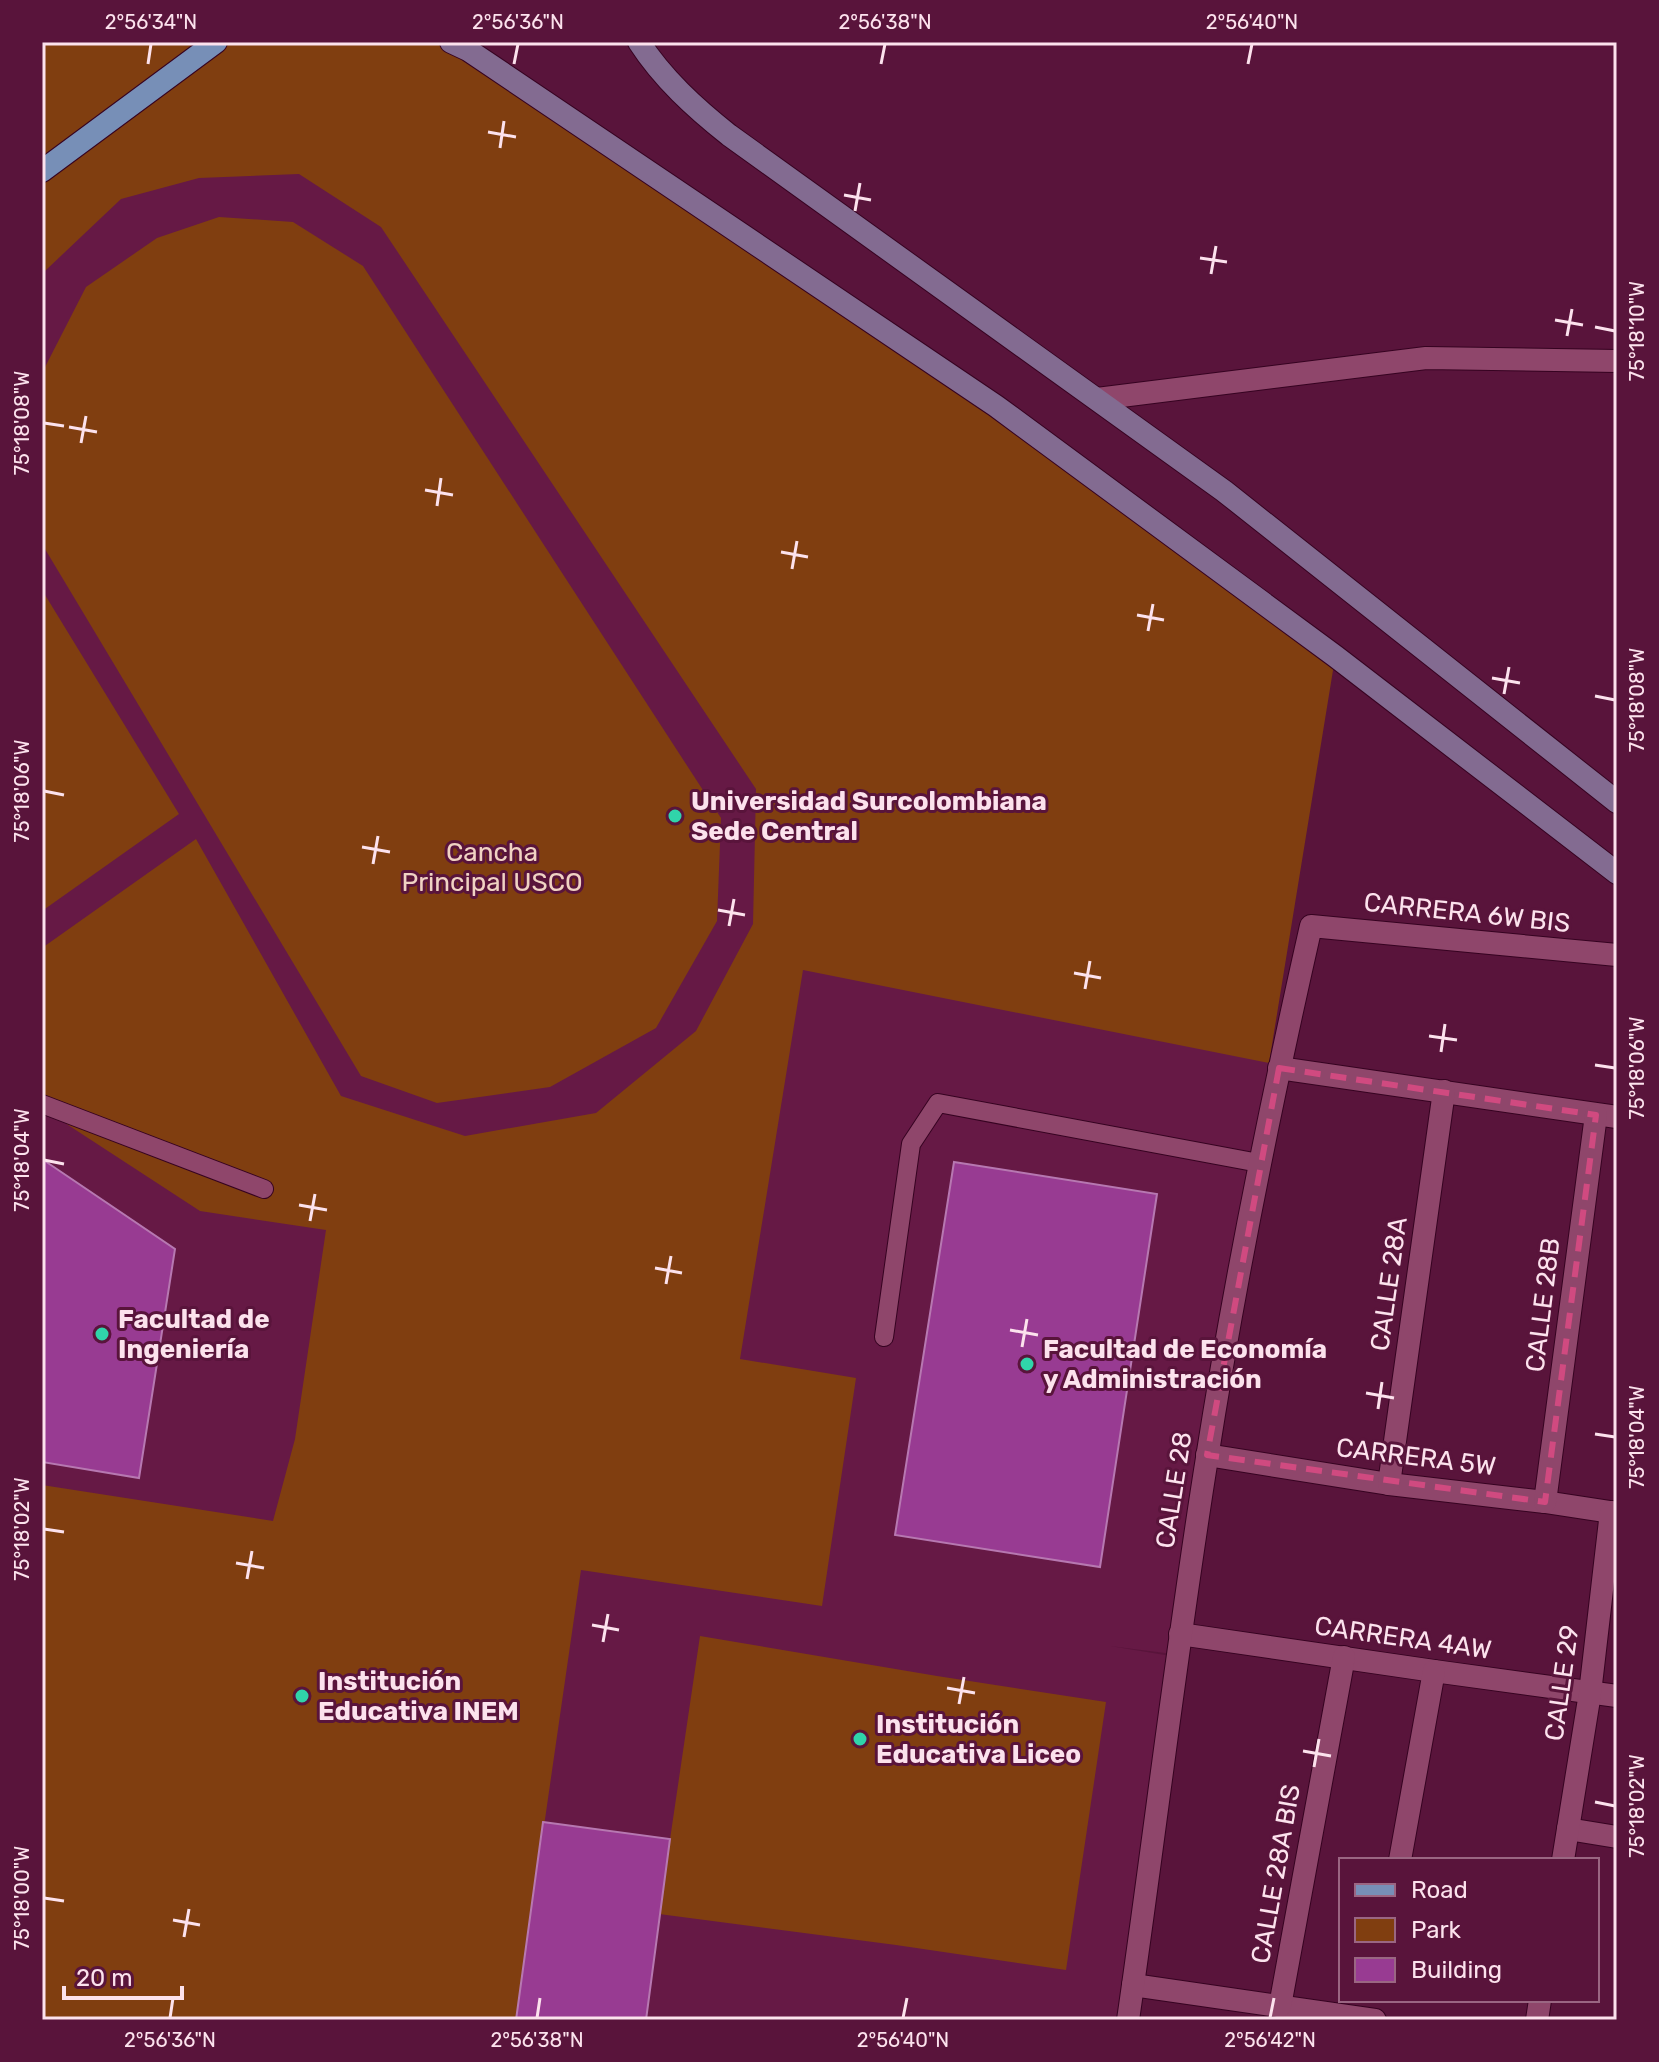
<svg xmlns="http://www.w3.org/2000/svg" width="1659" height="2062" viewBox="0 0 1659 2062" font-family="Rubik,sans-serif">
<rect width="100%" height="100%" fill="#59143b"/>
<polygon fill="#661945" points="385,79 1326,708 1173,1654 1110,1646 1177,1657 1127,2020 42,2020 42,232"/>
<g fill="#803e10">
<polygon points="42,42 458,42 996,407 1335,658 1269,1063 803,970 740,1359 856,1378 822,1606 581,1570 516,2020 42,2020 42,1485 273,1521 295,1439 326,1230 200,1211 42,1108 42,948 196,839 341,1096 465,1136 596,1113 696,1031 753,924 756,789 381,227 299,174 199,178 121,199 45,271 42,276"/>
<polygon points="219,217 293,222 363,266 721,818 717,921 656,1028 550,1087 437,1103 361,1076 42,544 42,373 86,287 157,238"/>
<polygon points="42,590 179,814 42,911"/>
<polygon points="700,1636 937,1676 1106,1702 1066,1970 896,1945 659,1914"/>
</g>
<g fill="#983b92" stroke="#b778b1" stroke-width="2">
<polygon points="42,1159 175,1249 139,1478 42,1462"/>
<polygon points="954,1162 1157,1194 1100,1567 895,1535"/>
<polygon points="543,1822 670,1839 646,2020 516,2020"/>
</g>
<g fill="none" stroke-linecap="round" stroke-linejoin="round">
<defs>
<g id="service">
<polyline points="42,1104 264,1189"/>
<polyline points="884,1337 911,1144 938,1103 1259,1163"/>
</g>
<g id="minor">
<polyline points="1097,399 1426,358 1617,361"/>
<polyline points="1279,1068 1617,1117"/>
<polyline points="1207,1455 1389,1484 1545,1502 1617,1513"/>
<polyline points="1389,1484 1444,1091"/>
<polyline points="1545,1502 1596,1115"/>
<polyline points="1180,1634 1434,1671 1617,1696"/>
<polyline points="1568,1829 1617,1837"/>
<polyline points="1400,1860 1434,1671"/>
<polyline points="1563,1860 1590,1693 1611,1512"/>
<polyline points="1133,1985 1375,2020"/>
<polyline points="1280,2006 1344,1657"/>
<path d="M 1128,2020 C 1155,1833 1177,1645 1207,1458 C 1235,1279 1271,1102 1311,926 L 1617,955"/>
<polyline points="1537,2020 1540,2000"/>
</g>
<g id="secondary">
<polyline points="451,42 468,50 996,406 1335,656 1617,873"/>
<path d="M 639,42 C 663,79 695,108 729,135 L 1224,491 L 1617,802"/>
</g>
<polyline id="primary" points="42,171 216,42"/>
</defs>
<use href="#service" stroke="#360321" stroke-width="20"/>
<use href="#minor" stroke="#360321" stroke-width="24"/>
<use href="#secondary" stroke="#360321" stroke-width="24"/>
<use href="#primary" stroke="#360321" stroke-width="24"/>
<use href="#service" stroke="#8f466b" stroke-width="18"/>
<use href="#minor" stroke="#8f466b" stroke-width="22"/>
<use href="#secondary" stroke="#836b91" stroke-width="22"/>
<use href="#primary" stroke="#778fb7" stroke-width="22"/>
</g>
<path fill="none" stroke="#d04a80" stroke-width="6" stroke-dasharray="16 10" stroke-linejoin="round" d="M 1279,1068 L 1596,1115 L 1545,1502 L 1207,1455 Z"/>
<path fill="none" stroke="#fce2ed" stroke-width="3" d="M 148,64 L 151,44M 514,64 L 518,44M 881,64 L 885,44M 1248,64 L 1252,44M 488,132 L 516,137M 500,148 L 504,121M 844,195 L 871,200M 855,211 L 860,183M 1200,258 L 1227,262M 1211,274 L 1216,246M 1555,320 L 1583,325M 1595,327 L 1615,331M 1567,336 L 1572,309M 44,423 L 64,426M 69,427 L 97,432M 81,443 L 86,416M 425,490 L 453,495M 437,506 L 441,478M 781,552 L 808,557M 792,569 L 797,541M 1137,615 L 1164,620M 1148,631 L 1153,604M 1492,678 L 1520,683M 1504,694 L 1509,667M 1595,696 L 1615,700M 44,791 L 64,795M 362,847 L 390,852M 373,864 L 378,836M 718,910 L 745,915M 729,926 L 734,899M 1074,973 L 1101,978M 1085,989 L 1090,961M 1429,1036 L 1457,1040M 1441,1052 L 1445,1024M 1595,1065 L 1615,1068M 44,1160 L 64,1164M 299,1205 L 327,1210M 310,1221 L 315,1194M 655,1268 L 682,1273M 666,1284 L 671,1256M 1010,1330 L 1038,1335M 1022,1347 L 1027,1319M 1366,1393 L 1394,1398M 1378,1409 L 1382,1382M 1595,1434 L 1615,1437M 44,1529 L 64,1532M 236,1563 L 264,1568M 247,1579 L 252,1551M 592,1625 L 619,1630M 603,1642 L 608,1614M 947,1688 L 975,1693M 959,1704 L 964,1677M 1303,1751 L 1331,1756M 1314,1767 L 1319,1739M 1595,1802 L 1615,1806M 44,1898 L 64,1901M 173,1920 L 200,1925M 184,1937 L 189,1909M 170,2018 L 173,1998M 537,2018 L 540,1998M 903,2018 L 907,1998M 1270,2018 L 1274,1998"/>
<g fill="#30d4aa" stroke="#59143b" stroke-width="3">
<circle cx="675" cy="816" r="8"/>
<circle cx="102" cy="1334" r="8"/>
<circle cx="1027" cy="1364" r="8"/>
<circle cx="302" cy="1696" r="8"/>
<circle cx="860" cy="1739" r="8"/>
</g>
<g text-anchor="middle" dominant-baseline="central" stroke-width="6" stroke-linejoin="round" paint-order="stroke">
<g font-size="26" font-weight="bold" fill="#fce2ed" stroke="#59143b" text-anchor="start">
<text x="691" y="801">Universidad Surcolombiana<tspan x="691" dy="30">Sede Central</tspan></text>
<text x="118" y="1319">Facultad de<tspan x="118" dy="30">Ingeniería</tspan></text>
<text x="1043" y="1349">Facultad de Economía<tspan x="1043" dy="30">y Administración</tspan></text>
<text x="318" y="1681">Institución<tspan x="318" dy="30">Educativa INEM</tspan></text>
<text x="876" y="1724">Institución<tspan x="876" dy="30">Educativa Liceo</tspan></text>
</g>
<g font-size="26" fill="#f0d3c3" stroke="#59143b">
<text x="492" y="852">Cancha<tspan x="492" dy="30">Principal USCO</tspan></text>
</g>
<g font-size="26" fill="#fce2ed" stroke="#59143b">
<text transform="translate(1467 913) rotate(6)">CARRERA 6W BIS</text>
<text transform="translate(1389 1284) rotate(-82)">CALLE 28A</text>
<text transform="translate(1543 1305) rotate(-83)">CALLE 28B</text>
<text transform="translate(1416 1457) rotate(7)">CARRERA 5W</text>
<text transform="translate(1174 1490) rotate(-81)">CALLE 28</text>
<text transform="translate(1403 1638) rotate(8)">CARRERA 4AW</text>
<text transform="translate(1562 1683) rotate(-82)">CALLE 29</text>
<text transform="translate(1276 1874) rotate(-80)">CALLE 28A BIS</text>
</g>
</g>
<rect width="1659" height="2062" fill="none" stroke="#59143b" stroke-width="88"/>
<rect x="1339" y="1858" width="260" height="144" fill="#59143b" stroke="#9a6682" stroke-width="2"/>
<rect x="1355" y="1884" width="40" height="12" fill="#778fb7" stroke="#9a6682" stroke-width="2"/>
<text x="1411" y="1898" font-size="24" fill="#fce2ed">Road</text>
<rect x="1355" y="1918" width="40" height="24" fill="#803e10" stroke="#9a6682" stroke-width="2"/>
<text x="1411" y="1938" font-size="24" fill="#fce2ed">Park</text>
<rect x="1355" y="1958" width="40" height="24" fill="#983b92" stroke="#9a6682" stroke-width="2"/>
<text x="1411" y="1978" font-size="24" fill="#fce2ed">Building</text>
<path d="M64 1986v12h118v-12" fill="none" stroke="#fce2ed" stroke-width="4"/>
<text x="76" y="1986" font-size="24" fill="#fce2ed" stroke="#59143b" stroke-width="6" paint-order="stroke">20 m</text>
<rect x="44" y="44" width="1571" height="1974" fill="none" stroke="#fce2ed" stroke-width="3"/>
<g font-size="20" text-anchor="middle" fill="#fce2ed">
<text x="151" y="29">2°56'34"N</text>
<text x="518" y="29">2°56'36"N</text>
<text x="885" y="29">2°56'38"N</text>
<text x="1252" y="29">2°56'40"N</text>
<text transform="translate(1637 331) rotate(-90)" y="7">75°18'10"W</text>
<text transform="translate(22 423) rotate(-90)" y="7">75°18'08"W</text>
<text transform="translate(1637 700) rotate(-90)" y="7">75°18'08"W</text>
<text transform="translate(22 791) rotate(-90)" y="7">75°18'06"W</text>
<text transform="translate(1637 1068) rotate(-90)" y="7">75°18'06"W</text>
<text transform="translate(22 1160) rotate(-90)" y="7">75°18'04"W</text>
<text transform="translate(1637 1437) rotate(-90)" y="7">75°18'04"W</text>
<text transform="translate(22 1529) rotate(-90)" y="7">75°18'02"W</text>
<text transform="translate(1637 1806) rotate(-90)" y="7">75°18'02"W</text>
<text transform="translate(22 1898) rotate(-90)" y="7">75°18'00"W</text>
<text x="170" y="2047">2°56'36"N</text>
<text x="537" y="2047">2°56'38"N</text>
<text x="903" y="2047">2°56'40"N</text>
<text x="1270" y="2047">2°56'42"N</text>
</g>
</svg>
